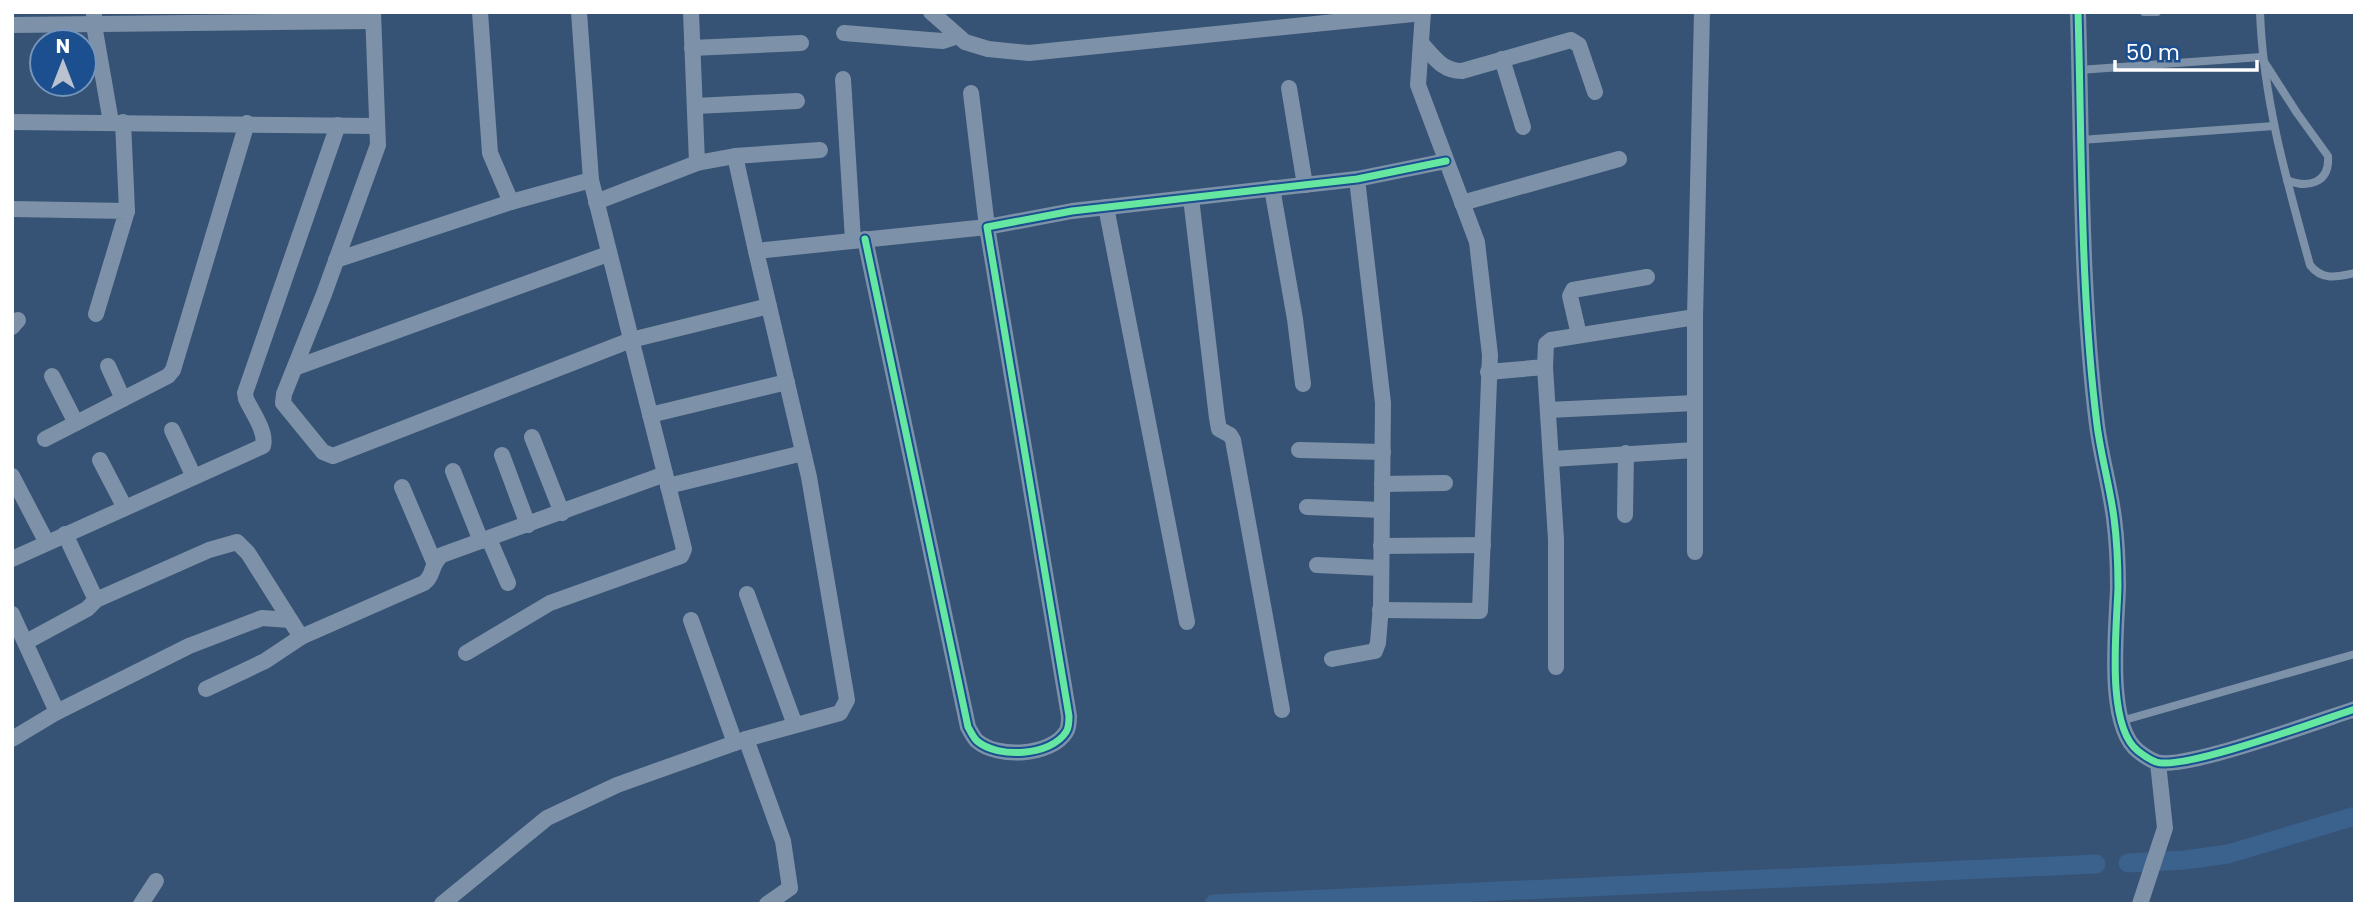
<svg xmlns="http://www.w3.org/2000/svg" width="2367" height="916" viewBox="0 0 2367 916" font-family="Poppins,sans-serif">
<rect width="100%" height="100%" fill="#365274"/>
<g fill="none" stroke-linecap="round" stroke-linejoin="round">
<g stroke="#3b618d" stroke-width="19">
<polyline points="2128,863 2185,860 2228,854 2355,816"/>
<polyline points="1214,904 2096,864"/>
</g>
<g stroke="#7d92a8" stroke-width="8">
<polyline points="2144,12 2157,12"/>
<path d="M 2260,12 C 2263,99 2287,182 2310,265 C 2322,281 2337,277 2355,273"/>
<path d="M 2079,70 L 2261,57 L 2297,113 L 2328,156 C 2330,183 2308,189 2287,180"/>
<polyline points="2081,140 2274,126"/>
<polyline points="2121,721 2355,654"/>
</g>
<g stroke="#7d92a8" stroke-width="16">
<polyline points="94,12 94,25 111,122"/>
<polyline points="373,12 378,145 324,294 284,394 283,403 323,452 333,456 631,340 769,306"/>
<polyline points="480,12 490,153 511,202"/>
<polyline points="691,12 697,163"/>
<polyline points="931,12 965,42 988,49 1029,53 1423,13"/>
<path d="M 2078,12 C 2082,149 2080,289 2097,425 C 2101,456 2110,487 2114,518 C 2117,541 2118,565 2118,587 C 2117,626 2105,725 2138,751 C 2143,755 2151,760 2156,762 C 2183,771 2321,720 2355,709"/>
<polyline points="12,25 373,21"/>
<polyline points="844,33 929,40 943,41 958,36"/>
<path d="M 1421,43 C 1433,56 1442,71 1462,71 L 1571,40 L 1579,45 L 1595,92"/>
<polyline points="692,48 801,43"/>
<polyline points="1502,59 1523,127"/>
<polyline points="843,79 853,240"/>
<polyline points="1289,88 1305,185"/>
<polyline points="695,106 797,101"/>
<polyline points="12,122 377,126"/>
<polyline points="123,122 127,211"/>
<polyline points="735,156 756,251"/>
<polyline points="1272,188 1295,319 1303,384"/>
<polyline points="1191,198 1217,418 1219,429 1230,435 1233,440 1282,710"/>
<polyline points="596,202 697,163 735,156 820,150"/>
<polyline points="1462,203 1619,159"/>
<polyline points="1106,207 1187,622"/>
<polyline points="12,209 127,211 96,314"/>
<path d="M 865,239 L 968,727 C 971,732 973,737 977,741 C 998,759 1051,756 1066,732 C 1069,728 1069,721 1069,716 L 987,227 L 1072,211 L 1357,179 L 1446,161"/>
<polyline points="336,260 511,202 591,180"/>
<polyline points="12,327 18,320"/>
<polyline points="1579,335 1570,296 1573,290 1647,277"/>
<polyline points="108,366 123,399"/>
<polyline points="297,367 608,254"/>
<polyline points="1545,367 1556,539 1556,667"/>
<polyline points="1488,372 1545,367 1546,344 1551,340 1695,317"/>
<polyline points="52,376 76,423"/>
<polyline points="1548,410 1695,403"/>
<polyline points="650,415 787,382"/>
<polyline points="172,430 194,477"/>
<polyline points="532,437 562,513"/>
<polyline points="45,439 168,376 173,370 247,123"/>
<polyline points="1299,450 1383,452"/>
<polyline points="502,455 528,525"/>
<polyline points="1552,459 1695,450"/>
<polyline points="100,460 125,508"/>
<polyline points="453,471 481,541"/>
<polyline points="12,476 47,543"/>
<polyline points="1382,484 1445,483"/>
<polyline points="668,486 803,453"/>
<polyline points="402,487 434,562"/>
<polyline points="1307,507 1382,510"/>
<polyline points="1625,515 1626,453"/>
<polyline points="65,534 96,600"/>
<polyline points="489,539 508,583"/>
<polyline points="1381,546 1483,545"/>
<polyline points="1695,552 1695,317 1702,12"/>
<path d="M 12,559 L 263,446 C 267,432 252,412 246,399 L 245,393 L 338,125"/>
<polyline points="1317,565 1381,568"/>
<polyline points="747,594 795,725"/>
<polyline points="1380,610 1480,611 1490,355 1477,242 1418,85 1423,12"/>
<polyline points="12,614 57,712"/>
<polyline points="691,620 735,743"/>
<path d="M 301,637 L 424,583 C 435,575 429,566 442,555 L 665,474"/>
<polyline points="26,642 87,609 96,600 209,550 237,542 248,553 301,637 265,661 206,689"/>
<polyline points="466,653 550,603 681,556 684,549 591,180 579,12"/>
<polyline points="1332,659 1375,651 1378,643 1381,606 1383,403 1357,179"/>
<polyline points="12,739 57,712 189,646 262,618 290,620"/>
<polyline points="746,739 783,841 790,888 767,904"/>
<polyline points="141,904 156,881"/>
<polyline points="442,904 547,818 617,785 746,739 840,713 847,700 809,477 756,251 987,227 971,93"/>
<polyline points="2140,904 2165,828 2158,763"/>
</g>
<defs>
<g id="cycleway">
<path d="M 2078,12 C 2082,149 2080,289 2097,425 C 2101,456 2110,487 2114,518 C 2117,541 2118,565 2118,587 C 2117,626 2105,725 2138,751 C 2143,755 2151,760 2156,762 C 2183,771 2321,720 2355,709"/>
<path d="M 865,239 L 968,727 C 971,732 973,737 977,741 C 998,759 1051,756 1066,732 C 1069,728 1069,721 1069,716 L 987,227 L 1072,211 L 1357,179 L 1446,161"/>
</g>
</defs>
<use href="#cycleway" stroke="#1b4f8f" stroke-width="11"/>
<use href="#cycleway" stroke="#66e7a1" stroke-width="7"/>
</g>
<rect width="2367" height="916" fill="none" stroke="#ffffff" stroke-width="28"/>
<g transform="translate(63 63)"><circle r="33" fill="#1b4f8f" stroke="#7695bc" stroke-width="2"/>
<path d="M0-5L12 26L0 18L-12 26Z" fill="#b9c2ce"/>
<text y="-10" font-size="19" font-weight="bold" text-anchor="middle" fill="#ffffff">N</text>
</g>
<path d="M2115 60v10h142v-10" fill="none" stroke="#ffffff" stroke-width="3.5"/>
<text x="2126" y="60" font-size="21" fill="#ffffff" stroke="#1b4f8f" stroke-width="5" paint-order="stroke">50 m</text>
</svg>
